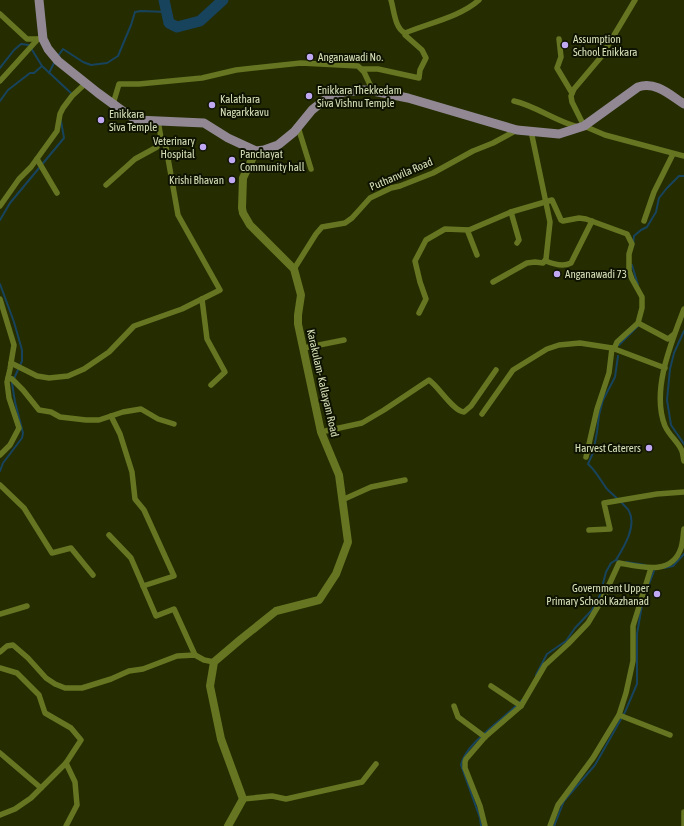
<svg xmlns="http://www.w3.org/2000/svg" width="684" height="826" viewBox="0 0 684 826" font-family="'Asap Condensed',sans-serif">
<rect width="100%" height="100%" fill="#242c00"/>
<g fill="none" stroke-linecap="round" stroke-linejoin="round">
<g stroke="#18435d" stroke-width="2">
<polyline points="58,56 63,49 83,62 91,65 107,63 118,56 131,25 135,12 141,11 167,12"/>
<polyline points="0,68 14,50 21,44 29,45 42,66"/>
<polyline points="49,73 55,61"/>
<polyline points="0,101 8,90 30,73 34,73 42,66 72,94"/>
<polyline points="0,220 10,203 64,138 61,121"/>
<polyline points="633,245 634,236 641,230 647,227 656,212 659,198 667,188 679,176 684,176"/>
<polyline points="632,265 638,285"/>
<polyline points="0,284 14,322 22,350 22,361 12,383 15,402 23,433 22,438 3,463 0,471"/>
<polyline points="684,331 674,353 670,369 667,400 671,425 684,444"/>
<polyline points="619,345 638,326"/>
<path d="M 616,560 C 624,547 637,526 629,511 C 627,507 612,494 607,489 C 601,481 596,471 588,464 L 593,453 L 597,432 L 599,415 L 603,400 L 615,377 L 618,356"/>
<polyline points="626,562 645,565"/>
<polyline points="664,568 673,566 684,554"/>
<polyline points="649,584 654,571"/>
<polyline points="536,675 547,654 566,641 575,628 592,610 600,595 606,572 611,563 616,560 619,561"/>
<path d="M 481,826 L 480,818 L 461,765 C 465,743 507,717 522,700"/>
<polyline points="554,826 564,801 595,765 625,712 637,684 637,634 642,605"/>
</g>
<polyline stroke="#18435d" stroke-width="11" points="164,0 169,23 177,27 200,21 223,0"/>
<g stroke="#657521" stroke-width="5.5">
<path d="M 391,0 C 394,10 395,29 405,33"/>
<polyline points="635,0 601,57 574,89 571,96 572,102 584,126 605,135 684,156"/>
<polyline points="0,14 27,39 38,39"/>
<polyline points="559,39 561,57 557,68 572,93"/>
<path d="M 362,69 L 378,69 L 419,78 L 420,70 L 426,58 L 422,50 L 405,35 L 405,33 C 429,23 460,17 479,0"/>
<polyline points="0,81 38,39 43,39"/>
<path d="M 514,101 C 536,106 555,121 578,127"/>
<polyline points="113,104 119,84 139,84 202,78 236,70 301,63 358,66 364,72 373,91"/>
<polyline points="298,127 311,169"/>
<polyline points="37,159 57,193"/>
<polyline points="106,185 135,159 157,147 161,138 158,121"/>
<polyline points="0,206 19,179 31,167 57,131 60,114 63,108 72,96 86,83"/>
<polyline points="511,212 519,240 517,243"/>
<polyline points="644,221 654,192 673,154"/>
<polyline points="477,255 468,232 469,230 511,212 552,200 561,220 563,221 579,218 586,219 627,234 632,244 629,254 629,271 632,279 642,297 642,308 638,323 617,342 614,349"/>
<path d="M 546,261 C 553,264 563,267 571,263 L 592,221"/>
<polyline points="294,269 316,234 322,227 345,223 352,218 370,198 391,188 400,186 433,173 473,151 493,143 517,130"/>
<polyline points="493,282 527,263 535,262 543,263 546,259 550,222 531,131"/>
<polyline points="0,299 14,345 10,369 7,382 9,398 19,428 10,445 0,455"/>
<polyline points="202,299 207,339 225,372 211,385"/>
<path d="M 684,309 C 671,343 651,391 665,426 C 669,435 677,441 681,449 C 683,452 683,457 684,461"/>
<polyline points="419,313 426,299 420,282 415,261 426,240 445,229 469,230"/>
<polyline points="638,323 668,339 674,334"/>
<polyline points="304,348 344,340"/>
<polyline points="11,363 37,376 49,378 68,376 84,369 109,352 134,326 182,309 220,290 178,215 166,147 161,138"/>
<polyline points="8,378 12,379 23,390 39,410 51,412 60,417 86,420 99,420 123,412 141,409 158,419 174,424"/>
<polyline points="482,414 513,370 547,349 559,345 580,343 612,348 665,368"/>
<polyline points="111,416 120,434 132,472 135,499 144,510 174,576 143,586"/>
<path d="M 321,432 L 362,423 L 384,410 L 429,380 C 439,387 453,411 464,412 L 471,406 L 496,370"/>
<polyline points="586,457 597,409 609,373 612,348"/>
<polyline points="0,485 24,508 52,553 71,548 93,575"/>
<polyline points="342,500 371,487 405,480"/>
<polyline points="589,530 610,529 604,503 657,494 684,492"/>
<polyline points="109,535 131,558 156,616 174,609 195,655"/>
<polyline points="0,614 27,606"/>
<polyline points="0,652 7,646 13,645 28,658 46,678 55,684 65,688 82,688 111,679 129,671 143,669 177,656 195,655 204,660 214,662"/>
<polyline points="0,668 17,673 39,695 45,713 71,728 81,740 66,763"/>
<polyline points="491,686 521,706"/>
<polyline points="454,706 458,717 485,737"/>
<polyline points="619,715 670,735"/>
<polyline points="0,753 41,788"/>
<polyline points="243,799 272,796 286,799 362,782 376,764"/>
<polyline points="0,815 15,809 31,798 66,763 75,782 77,805 66,826"/>
<path d="M 485,826 L 480,806 L 465,768 L 465,762 L 466,759 L 485,737 L 521,706 L 545,665 L 568,644 L 588,623 L 603,598 L 619,563 C 641,567 672,576 681,548 C 683,542 683,535 684,529"/>
<polyline points="550,826 558,805 593,758 619,715 626,693 633,661 633,626 651,568"/>
<polyline points="684,826 684,812"/>
</g>
<polyline stroke="#657521" stroke-width="8" points="228,826 243,799 221,739 210,686 214,662 241,639 276,611 319,600 336,574 348,542 339,475 321,432 298,324 298,315 301,295 294,269 250,225 243,213 242,208 243,178 256,151"/>
<path stroke="#918894" stroke-width="9" d="M 39,0 L 43,39 L 48,49 L 58,61 L 98,93 L 124,112 L 137,120 L 204,123 L 228,138 L 256,151 L 264,150 L 278,145 L 294,132 L 312,110 L 323,101 L 333,95 L 345,92 L 364,90 L 373,91 L 408,98 L 517,130 L 559,134 L 584,126 L 638,87 C 656,81 670,95 684,104"/>
</g>
<g fill="#c1a8f3" stroke="#0e1300" stroke-width="1.5">
<circle cx="565" cy="45" r="4"/>
<circle cx="310" cy="57" r="4"/>
<circle cx="309" cy="96" r="4"/>
<circle cx="212" cy="105" r="4"/>
<circle cx="101" cy="120" r="4"/>
<circle cx="203" cy="147" r="4"/>
<circle cx="232" cy="160" r="4"/>
<circle cx="232" cy="180" r="4"/>
<circle cx="557" cy="274" r="4"/>
<circle cx="649" cy="448" r="4"/>
<circle cx="657" cy="594" r="4"/>
</g>
<g text-anchor="middle" dominant-baseline="central" stroke-width="4" stroke-linejoin="round" paint-order="stroke">
<g font-size="11" fill="#d7e1b9" stroke="#0e1300" text-anchor="start">
<text x="573" y="39">Assumption<tspan x="573" dy="13">School Enikkara</tspan></text>
<text x="318" y="57">Anganawadi No.</text>
<text x="317" y="90">Enikkara Thekkedam<tspan x="317" dy="13">Siva Vishnu Temple</tspan></text>
<text x="220" y="99">Kalathara<tspan x="220" dy="13">Nagarkkavu</tspan></text>
<text x="109" y="114">Enikkara<tspan x="109" dy="13">Siva Temple</tspan></text>
<text x="195" y="141" text-anchor="end">Veterinary<tspan x="195" dy="13">Hospital</tspan></text>
<text x="240" y="154">Panchayat<tspan x="240" dy="13">Community hall</tspan></text>
<text x="224" y="180" text-anchor="end">Krishi Bhavan</text>
<text x="565" y="274">Anganawadi 73</text>
<text x="641" y="448" text-anchor="end">Harvest Caterers</text>
<text x="649" y="588" text-anchor="end">Government Upper<tspan x="649" dy="13">Primary School Kazhanad</tspan></text>
</g>
<g font-size="11" fill="#d7e1b9" stroke="#0e1300">
<text transform="translate(401 174) rotate(-23)">Puthanvila Road</text>
<text transform="translate(323 383) rotate(77)">Karakulam- Kallayam Road</text>
</g>
</g>
</svg>
